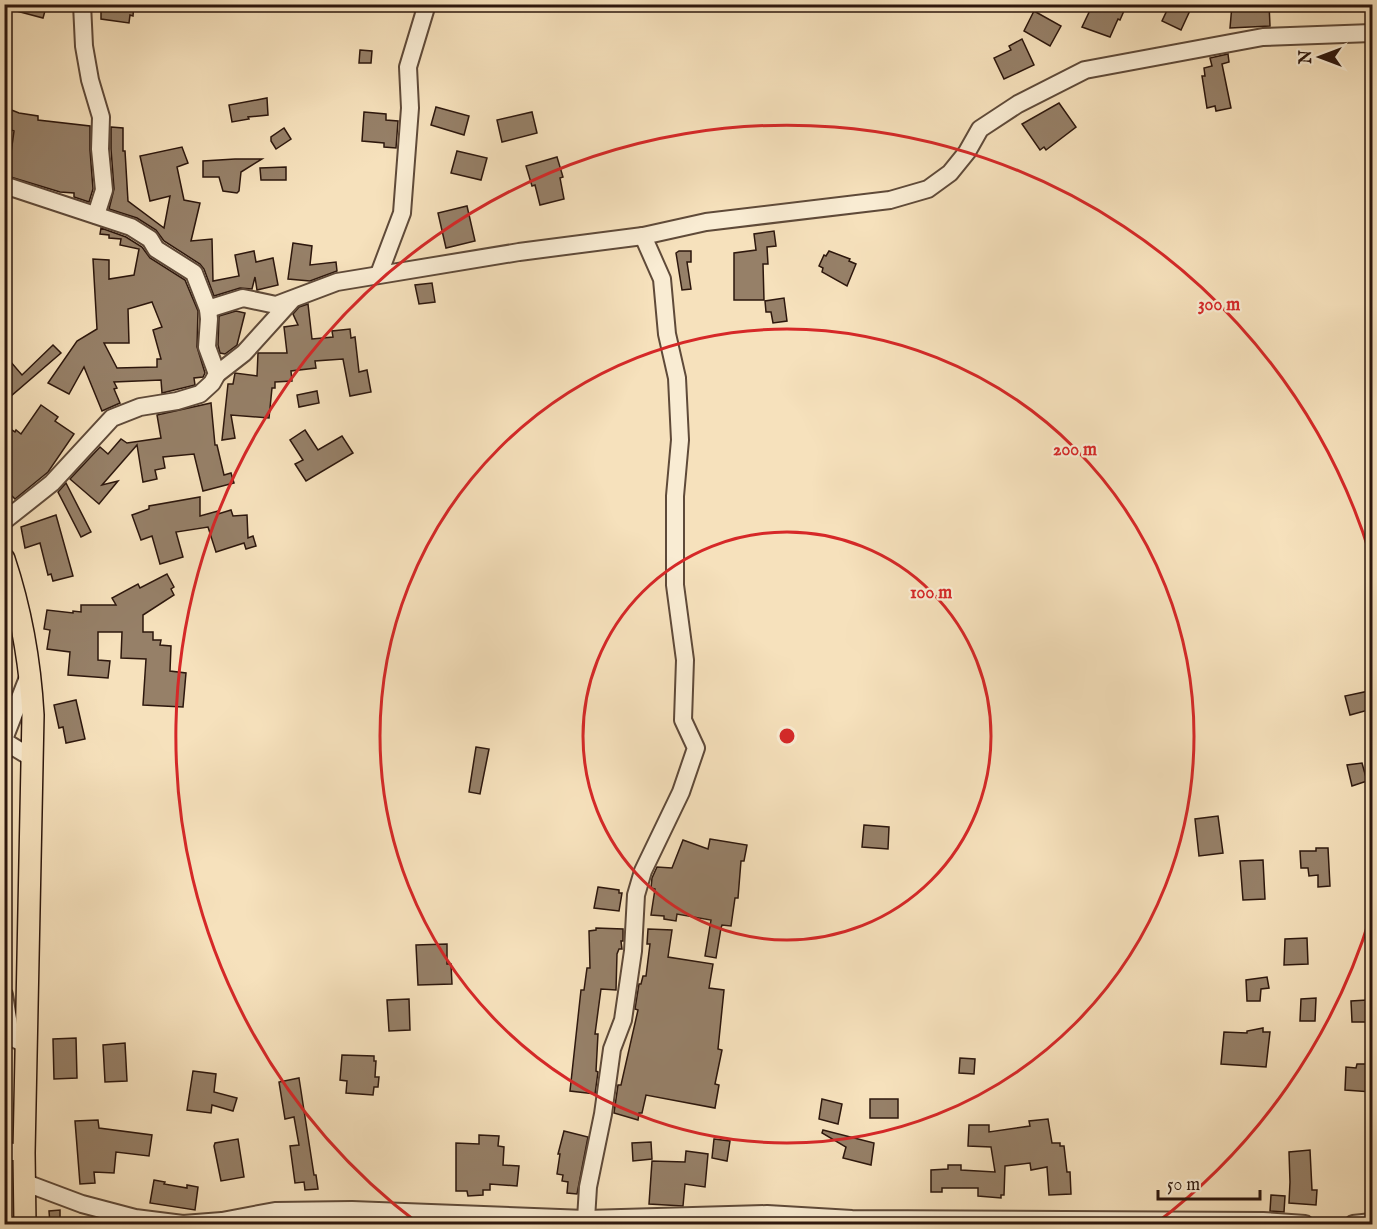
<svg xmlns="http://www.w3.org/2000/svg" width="1377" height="1229" viewBox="0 0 1377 1229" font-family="'IM FELL English',serif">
<rect width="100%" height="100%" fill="#f6e1bc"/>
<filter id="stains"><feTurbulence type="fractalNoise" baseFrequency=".00333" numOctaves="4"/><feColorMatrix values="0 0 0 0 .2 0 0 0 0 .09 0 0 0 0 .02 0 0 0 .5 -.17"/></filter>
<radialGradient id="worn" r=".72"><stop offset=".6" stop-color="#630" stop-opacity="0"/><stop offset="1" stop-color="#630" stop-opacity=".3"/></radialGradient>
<g fill="#968068" stroke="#2d170d" stroke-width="1.5" fill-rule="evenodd">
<polygon points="6,4 47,4 43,18 5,8"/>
<polygon points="101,4 134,4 133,16 130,15 129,23 101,19"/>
<polygon points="1093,4 1127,4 1120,20 1118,19 1110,37 1082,27"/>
<polygon points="1170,4 1193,4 1181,30 1162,21"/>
<polygon points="1251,4 1269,4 1270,26 1230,28 1232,5"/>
<polygon points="1034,11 1061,26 1050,46 1024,31"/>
<polygon points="1022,39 1034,65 1004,79 994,58 1011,50 1009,46"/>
<polygon points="360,50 372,51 371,63 359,63"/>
<polygon points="1228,54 1229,62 1222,64 1231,108 1216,111 1215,106 1207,108 1202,76 1205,76 1204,68 1212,66 1210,58"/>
<polygon points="267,98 268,115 248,117 249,119 232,122 229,105"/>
<polygon points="1059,103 1076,127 1046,150 1044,147 1040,150 1022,124"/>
<polygon points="4,107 19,113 38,116 38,120 90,126 90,150 93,189 89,202 74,197 74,193 60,192 4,175 5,159 10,160 14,131 4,127"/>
<polygon points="436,107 469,116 464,135 431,125"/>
<polygon points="364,112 386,114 386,120 398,121 396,148 384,147 384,143 362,141"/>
<polygon points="532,112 537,133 502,142 497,120"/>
<polygon points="111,127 123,128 123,151 125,151 128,201 164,228 170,196 150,201 140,156 182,147 188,163 177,167 184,200 200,203 191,241 212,239 213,281 239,276 235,255 254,251 256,262 273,258 278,285 257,290 255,277 252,289 240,288 214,296 204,269 200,264 164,241 156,230 137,218 109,209 114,189 111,149"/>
<polygon points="284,128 291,139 276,149 271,141 271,137"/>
<polygon points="457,151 487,158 481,180 451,173"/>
<polygon points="557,157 563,177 560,178 564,199 540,205 535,185 532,186 526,166"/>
<polygon points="235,159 262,159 241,172 239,191 237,193 223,191 219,177 203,177 203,161"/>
<polygon points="286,167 286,180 261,180 260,168"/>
<polygon points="467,206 475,241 446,248 438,213"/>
<path d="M 101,228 L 126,237 L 142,247 L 150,258 L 185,280 L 198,311 L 197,347 L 205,373 L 203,377 L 194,378 L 195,385 L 162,393 L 161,380 L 114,382 L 117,388 L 114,389 L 120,403 L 102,411 L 84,367 L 69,394 L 48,383 L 77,341 L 97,329 L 93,259 L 109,260 L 109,279 L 134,275 L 139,249 L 120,245 L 121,239 L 109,238 L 109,235 L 100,234 ZM 152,302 L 162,327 L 153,330 L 161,359 L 157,359 L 157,367 L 117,368 L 104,343 L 129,343 L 128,309 Z"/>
<polygon points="774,231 776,246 767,247 768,264 763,264 764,300 734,300 734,253 756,250 754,234"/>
<polygon points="293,243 312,246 310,265 336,262 337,271 310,281 288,279"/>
<polygon points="679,251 691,251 691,262 687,262 691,289 682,290 676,253"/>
<polygon points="829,251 850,259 849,261 856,264 847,286 822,272 823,268 819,266 824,255 826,256"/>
<polygon points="432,283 435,302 419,304 415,285"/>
<polygon points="784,298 787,321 773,323 771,312 766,312 765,301"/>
<polygon points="308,304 312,339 333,337 332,331 350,329 351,338 355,337 359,372 367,370 371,392 350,396 343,359 315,361 316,368 291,371 292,381 275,382 275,388 272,388 269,418 231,415 235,438 222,440 228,384 233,384 235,373 257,376 258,353 287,353 284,327 298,325 293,314 299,307"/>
<polygon points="236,311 245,313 237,345 225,354 220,353 218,345 219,316"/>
<polygon points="53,345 61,353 4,402 4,354 22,375"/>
<polygon points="317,391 319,403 299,407 297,395"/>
<polygon points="211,403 215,445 217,445 224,475 231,473 234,483 203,491 194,454 163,457 165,468 155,470 157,479 143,482 137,445 102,485 118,481 99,504 70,479 100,447 108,454 121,439 127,443 161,438 157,415"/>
<polygon points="41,405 58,417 55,421 74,434 48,472 15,499 4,488 4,425 15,432 16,430 21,434"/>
<polygon points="305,430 318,450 342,436 353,453 306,481 295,464 303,460 290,440"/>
<polygon points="66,483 91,532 81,537 58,492"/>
<polygon points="200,497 200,516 218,511 218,514 231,510 233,516 247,515 248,538 253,536 256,546 246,549 244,543 216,552 208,527 176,532 183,557 160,564 152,536 141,540 132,515 149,509 149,506"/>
<polygon points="56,515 73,576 53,581 51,574 48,575 40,543 25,548 21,527"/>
<polygon points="167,574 174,587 171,589 174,595 143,615 143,632 153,632 153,640 161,640 160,645 171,646 170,671 186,673 183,707 143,705 146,659 121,658 122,632 98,632 98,660 110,661 108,678 68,675 70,652 47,649 50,630 44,629 47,610 73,613 73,611 81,612 81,605 116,605 112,598 138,584 140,588"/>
<polygon points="1369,691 1372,709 1350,715 1345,696"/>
<polygon points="76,700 85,739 66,743 63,727 59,728 54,705"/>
<polygon points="476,747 489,749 480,794 469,792"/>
<polygon points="1362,763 1367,781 1352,786 1347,765"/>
<polygon points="1218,816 1223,853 1199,856 1195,819"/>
<polygon points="864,825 889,827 888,849 862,847"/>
<polygon points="710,839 747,845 744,861 741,861 738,898 735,898 731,926 722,925 721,928 716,958 705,956 711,920 677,914 676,921 664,919 664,916 651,915 655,889 651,888 652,878 657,867 672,868 683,840 708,849"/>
<polygon points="1316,848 1328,848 1330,886 1318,887 1318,875 1309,876 1308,868 1301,868 1300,851 1316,851"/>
<polygon points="1263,860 1265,899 1243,900 1240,861"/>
<polygon points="598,887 619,890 619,893 622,893 619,911 594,908"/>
<polygon points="596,928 623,929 623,941 621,941 622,949 619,949 617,954 616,990 601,989 595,1034 598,1034 596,1071 598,1072 595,1094 570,1091 581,990 584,990 587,968 590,968 589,931 596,930"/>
<polygon points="648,929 672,930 668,957 713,964 709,988 724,990 718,1049 722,1050 715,1084 719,1085 715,1108 646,1095 642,1113 639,1113 638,1120 614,1113 618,1085 621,1085 638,1010 635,1009 639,984 641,984 643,976 646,976 650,944 647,944"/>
<polygon points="1307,938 1308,964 1284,965 1285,939"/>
<polygon points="447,944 447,964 451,964 452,984 418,985 416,945"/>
<polygon points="1267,977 1269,988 1261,989 1260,1001 1247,1001 1246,980"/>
<polygon points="1316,998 1315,1021 1300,1021 1301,999"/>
<polygon points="409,999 410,1030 389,1031 387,1000"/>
<polygon points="1367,1000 1369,1022 1352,1022 1351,1001"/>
<polygon points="1263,1028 1263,1032 1270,1032 1266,1067 1221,1064 1224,1032 1247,1033 1247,1031"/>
<polygon points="76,1038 77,1078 54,1079 53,1039"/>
<polygon points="125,1043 127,1081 105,1082 103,1045"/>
<polygon points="342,1055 374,1056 374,1061 376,1061 375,1077 379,1077 378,1087 374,1087 373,1095 346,1093 347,1081 340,1080"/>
<polygon points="960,1058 975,1059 974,1074 959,1073"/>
<polygon points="1357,1064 1372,1064 1372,1092 1345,1090 1346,1067 1356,1068"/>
<polygon points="193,1071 216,1074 214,1092 237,1098 233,1111 212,1105 211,1113 187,1110"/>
<polygon points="299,1078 314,1175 316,1175 318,1189 305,1190 304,1182 295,1183 290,1146 299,1145 294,1117 285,1119 279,1082"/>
<polygon points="822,1099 842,1104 838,1124 819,1119"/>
<rect x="870" y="1099" width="28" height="19"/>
<polygon points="1048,1119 1052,1143 1060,1143 1060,1146 1064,1146 1067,1172 1070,1172 1071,1194 1049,1195 1047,1167 1031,1170 1030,1163 1005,1166 1004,1195 1001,1195 1001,1198 978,1196 978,1188 942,1188 942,1192 931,1192 931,1170 948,1169 948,1165 961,1165 961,1170 995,1172 991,1147 968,1146 969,1125 989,1125 989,1132 1030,1126 1029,1121"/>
<polygon points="98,1120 99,1128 152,1135 149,1156 116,1152 114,1173 94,1172 95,1183 80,1184 75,1121"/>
<polygon points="823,1130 874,1143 871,1165 843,1158 846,1147 822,1133"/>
<polygon points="564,1131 588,1137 577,1194 567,1193 568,1182 562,1181 563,1175 557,1174 560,1154 558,1154"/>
<polygon points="479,1135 499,1136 498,1146 504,1147 503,1165 519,1166 517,1186 490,1184 490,1190 483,1190 483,1195 468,1196 467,1191 456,1191 456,1143 479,1144"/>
<polygon points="238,1139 244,1177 221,1181 214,1146 215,1143"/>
<polygon points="714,1139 730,1141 727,1161 712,1158"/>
<polygon points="651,1142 652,1159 633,1161 632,1143"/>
<polygon points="1310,1150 1312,1190 1317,1190 1316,1205 1289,1203 1290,1182 1289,1152"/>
<polygon points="686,1151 708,1154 705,1187 685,1184 683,1206 649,1204 652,1161 685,1162"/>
<polygon points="154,1180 165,1182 164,1184 187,1188 187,1185 198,1187 195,1210 150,1203"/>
<polygon points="1271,1195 1285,1196 1284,1212 1270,1211"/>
<polygon points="60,1210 60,1224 50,1224 49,1211"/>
</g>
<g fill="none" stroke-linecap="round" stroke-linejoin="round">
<defs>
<g id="minor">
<polyline points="82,4 84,46 90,80 101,117 100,149 104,190 96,215"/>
<polyline points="4,185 131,227 150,239 156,249 194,273 208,309 209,319 207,347 217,374 212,383 200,394 177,401 140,407 112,418 52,483 4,521"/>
<polyline points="379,274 402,213 410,108 408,67 427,4"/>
<polyline points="208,309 243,298 276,305 337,282 519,252 643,236 706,222 890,200 928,189 950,173 967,152 980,129 1018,104 1085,70 1263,37 1372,33"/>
<polyline points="217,374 244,353 291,301"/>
<polyline points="4,739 29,675"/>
<polyline points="4,741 32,758"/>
<polyline points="4,995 11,1037 27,1045"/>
<polyline points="4,1151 24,1153"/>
<polyline points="26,1183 82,1204 135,1218 183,1224 222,1221 275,1211 352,1210 586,1219 767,1214 852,1219 1263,1221 1305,1224"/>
<polyline points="586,1219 588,1187 603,1114 612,1049 623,1020 633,951 636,895 643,871 681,792 696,748 683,720 685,660 675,585 675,496 680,440 677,378 667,334 662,279 643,236"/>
<polyline points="1353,1224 1372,1222"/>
</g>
<path id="major" d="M 4,559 C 21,610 30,661 33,715 L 24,1153 L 25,1224"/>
</defs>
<use href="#minor" stroke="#5f4a39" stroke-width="20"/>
<use href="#major" stroke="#2d170d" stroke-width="24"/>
<use href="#minor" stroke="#f9ecd3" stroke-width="16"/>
<use href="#major" stroke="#f6e1bc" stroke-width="21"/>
</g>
<g fill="none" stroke="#d62828" stroke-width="3">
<circle cx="787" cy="736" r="204"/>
<circle cx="787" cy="736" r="407"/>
<path d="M1371 915A611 611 0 0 1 1155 1224M419 1224A611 611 0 1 1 1371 557"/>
</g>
<circle cx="787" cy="736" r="9" fill="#d62828" stroke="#f9ecd3" stroke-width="3"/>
<g font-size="18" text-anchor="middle" font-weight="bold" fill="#d62828" stroke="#f9ecd3" stroke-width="4.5" stroke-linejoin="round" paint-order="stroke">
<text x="1219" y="310">300 m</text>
<text x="1075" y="455">200 m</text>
<text x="931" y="598">100 m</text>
</g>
<rect width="1377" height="1229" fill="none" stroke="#f6e1bc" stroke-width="24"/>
<rect x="6" y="6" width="1365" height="1217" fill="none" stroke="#2d170d" stroke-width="3"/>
<rect x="12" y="12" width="1353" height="1205" fill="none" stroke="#2d170d" stroke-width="1.5"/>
<g transform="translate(1320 57) rotate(270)" stroke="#f9ecd3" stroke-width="4.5" paint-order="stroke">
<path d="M0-4.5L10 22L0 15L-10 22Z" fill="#2d170d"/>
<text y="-9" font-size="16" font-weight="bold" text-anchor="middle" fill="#2d170d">N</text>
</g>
<path d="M1158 1190v9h102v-9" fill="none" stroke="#2d170d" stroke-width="3"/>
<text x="1167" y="1190" font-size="18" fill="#2d170d" stroke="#f9ecd3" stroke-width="4.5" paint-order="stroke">50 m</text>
<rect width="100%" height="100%" filter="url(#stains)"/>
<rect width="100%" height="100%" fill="url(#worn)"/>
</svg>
